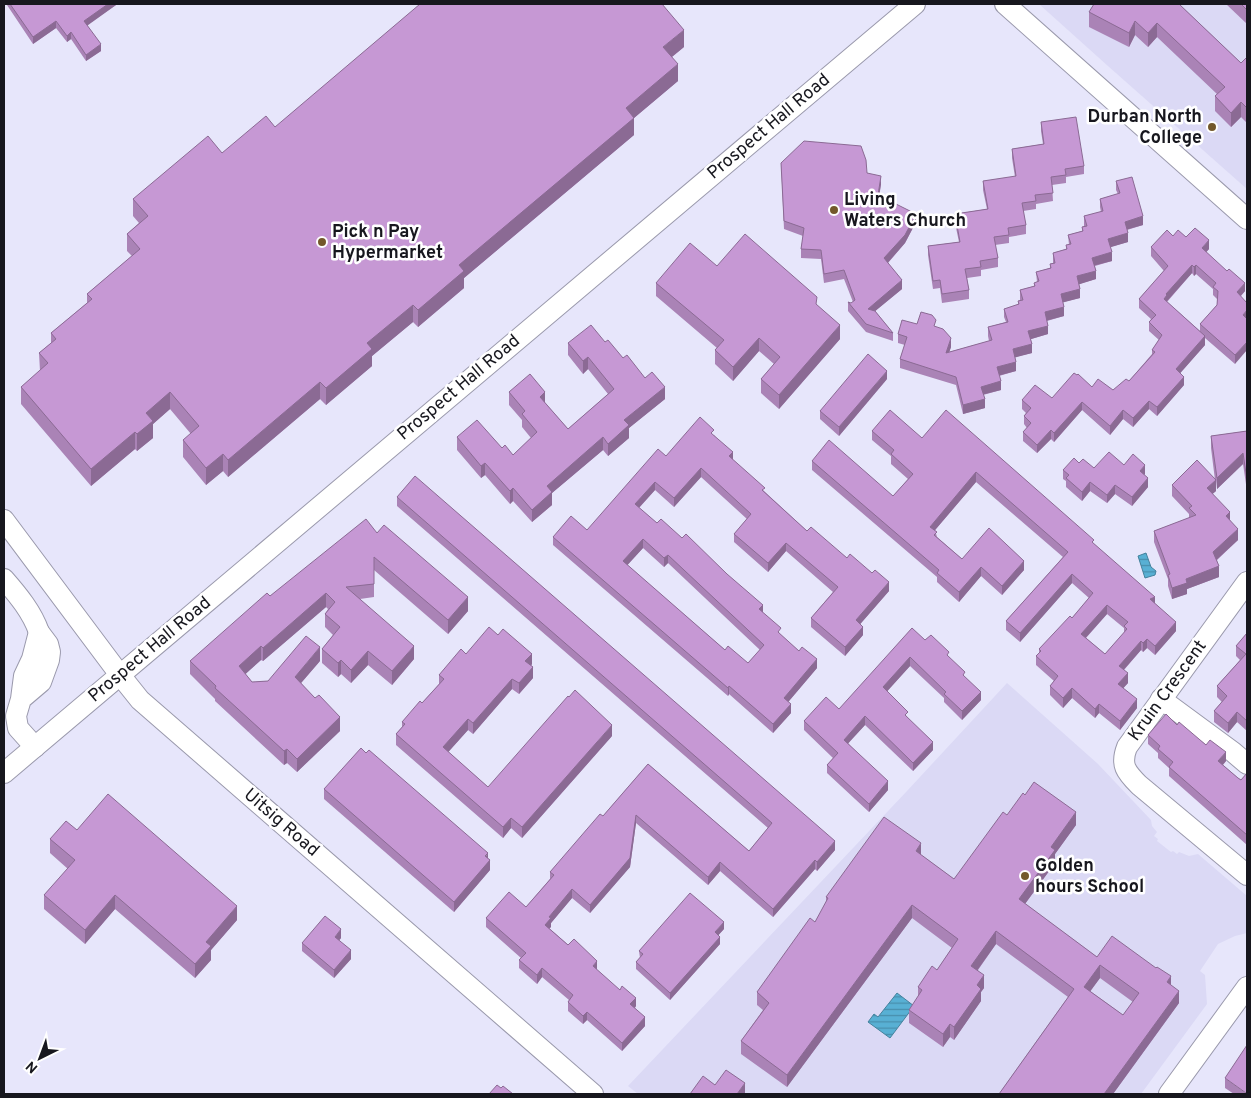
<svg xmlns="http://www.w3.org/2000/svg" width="1251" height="1098" viewBox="0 0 1251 1098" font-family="Overpass,sans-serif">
<defs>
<pattern id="water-rules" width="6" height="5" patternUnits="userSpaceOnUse" patternTransform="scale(1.25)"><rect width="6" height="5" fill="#58b0d4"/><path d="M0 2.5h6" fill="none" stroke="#488eab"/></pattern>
</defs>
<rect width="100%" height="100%" fill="#e7e6fb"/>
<g fill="#dbd9f5">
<polygon points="1039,4 1247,4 1247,189 1108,66"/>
<polygon points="1007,683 1098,764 1151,820 1152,826 1157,832 1154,836 1158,839 1157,841 1171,852 1173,851 1177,854 1179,852 1189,856 1198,854 1247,896 1247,933 1235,936 1218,944 1200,971 1205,975 1207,1004 1141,1094 638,1094 628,1086 907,791"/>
</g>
<g fill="url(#water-rules)" stroke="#44829d">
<polygon points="1146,553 1151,567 1156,571 1155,575 1145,578 1138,556"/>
<polygon points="897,993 914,1006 890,1038 868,1022 874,1014 878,1017"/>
</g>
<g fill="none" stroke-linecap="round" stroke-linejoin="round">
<defs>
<g id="minor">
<polyline points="1005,4 1247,219"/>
<polyline points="4,520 120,675 140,700 593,1094"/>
<path d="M 4,579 C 18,595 32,612 39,632"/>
<path d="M 1247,582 L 1127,747 C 1120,765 1126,772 1139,785 L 1247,875"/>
<polyline points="21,699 41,682 49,660 50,652 48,644 39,632 32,659 24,676 21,699 16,716 18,728 35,747"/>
<polyline points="1161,699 1233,752 1247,764"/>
<polyline points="4,773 915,4"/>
<polyline points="1169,1094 1247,987"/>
</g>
</defs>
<use href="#minor" stroke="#9a99ac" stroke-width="22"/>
<use href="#minor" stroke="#fff" stroke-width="20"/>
</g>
<g fill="#aa83b6" fill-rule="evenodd">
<polygon points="7,4 116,4 116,5 87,25 101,51 86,61 71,39 67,42 56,28 33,44 7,5"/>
<polygon points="1179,4 1241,63 1247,57 1247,123 1241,117 1231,127 1215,111 1215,96 1217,94 1157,37 1148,47 1135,35 1129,47 1089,27 1089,12"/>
<polygon points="1226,4 1247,4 1247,24"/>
<polygon points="684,47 672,57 678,81 634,118 634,135 464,278 464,288 418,327 413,322 372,356 372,366 326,405 320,399 228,477 223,471 206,485 183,457 183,440 191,434 170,409 153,424 153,438 137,451 135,449 91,486 21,404 21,387 40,371 39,353 51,343 51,333 87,303 87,294 132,256 127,251 127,234 139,223 133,216 133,199 222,153 275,127"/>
<polygon points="1041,122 1084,166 1084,174 1066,177 1066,183 1052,185 1053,201 1036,204 1036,209 1023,211 1026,225 1026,234 1009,237 1009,243 995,245 998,258 998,267 981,270 981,276 967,278 969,290 969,299 942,303 940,288 933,289 928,255 928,246 959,242 955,223 955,214 987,209 983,190 983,181 1015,177 1012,158 1012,149 1043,144 1041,131"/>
<polygon points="781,163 867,173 881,184 879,196 916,222 905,243 888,263 902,289 875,311 893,333 893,341 866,332 848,311 848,302 851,303 853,302 844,279 824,283 821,259 801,258 801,249 803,236 784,229"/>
<polygon points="1116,181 1143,225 1127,230 1128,242 1110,247 1112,261 1095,266 1096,279 1079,284 1080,298 1063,302 1064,316 1047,321 1048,334 1031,339 1032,353 1015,357 1016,371 999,376 1001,390 983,395 985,408 963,414 956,385 900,368 900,359 905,345 898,343 898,334 917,324 936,327 951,347 949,352 989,341 988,336 988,327 1006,322 1004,317 1004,309 1018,305 1018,301 1020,300 1020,290 1034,286 1034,283 1037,282 1036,272 1050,268 1050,264 1053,263 1053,253 1066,249 1066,245 1069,245 1068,235 1082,231 1082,227 1084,226 1084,216 1101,212 1100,207 1100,199 1118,194 1116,190"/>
<path d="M 1173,236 L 1186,237 L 1209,249 L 1206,252 L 1245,291 L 1241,296 L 1235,364 L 1205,338 L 1205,345 L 1180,373 L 1184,385 L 1157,416 L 1149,409 L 1133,427 L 1123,419 L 1110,435 L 1082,410 L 1054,442 L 1051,439 L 1037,453 L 1023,441 L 1023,432 L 1027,428 L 1024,424 L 1024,416 L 1026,413 L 1022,409 L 1022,400 L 1052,398 L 1092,387 L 1113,390 L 1129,381 L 1152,354 L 1152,350 L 1159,340 L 1149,331 L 1149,322 L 1151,319 L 1139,308 L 1139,299 L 1164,271 L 1151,256 L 1151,247 ZM 1192,273 L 1194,276 L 1196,274 L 1213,289 L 1213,295 L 1217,299 L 1217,305 L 1200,324 L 1200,331 L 1167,302 Z"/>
<polygon points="717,266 817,306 840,339 779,409 761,393 761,379 774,364 759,351 733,381 715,364 715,350 717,348 656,296 656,283"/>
<polygon points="605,342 645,378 665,399 629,428 629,438 608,456 603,450 552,493 552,505 532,522 513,501 510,504 485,475 481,478 457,450 457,437 502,448 513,455 531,438 522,427 522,420 509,405 509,392 545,403 568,429 608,394 588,369 583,374 568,355 568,343"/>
<polygon points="887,379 839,436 820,419 820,411"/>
<path d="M 872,431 L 922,438 L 1094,544 L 1155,604 L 1176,631 L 1155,655 L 1147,648 L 1143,652 L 1141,650 L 1124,670 L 1128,683 L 1123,688 L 1137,708 L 1120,730 L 1099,713 L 1095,718 L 1072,698 L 1063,708 L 1050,695 L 1050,686 L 1054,681 L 1036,665 L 1036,656 L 1039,653 L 1039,649 L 1072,618 L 1089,598 L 1072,583 L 1020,642 L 1006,630 L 1006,621 L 1063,557 L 976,482 L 935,530 L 937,537 L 962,559 L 1024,570 L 1002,595 L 981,576 L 959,602 L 937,582 L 937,577 L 812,470 L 812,461 L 893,496 L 908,479 L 891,464 L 891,456 L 872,440 ZM 1107,614 L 1124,628 L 1124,633 L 1105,654 L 1086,638 Z"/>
<polygon points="1247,431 1247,491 1243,464 1217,489 1216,480 1216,491 1212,494 1230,520 1238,540 1217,560 1219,577 1187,589 1187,594 1172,599 1168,586 1168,579 1154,542 1154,531 1189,518 1189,514 1172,496 1172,485 1215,480 1211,448 1211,436"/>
<path d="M 714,435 L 733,460 L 765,492 L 807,531 L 847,558 L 889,591 L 860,624 L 863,635 L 845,656 L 811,627 L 811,618 L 833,592 L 786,551 L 768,572 L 734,542 L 734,534 L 747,519 L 701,477 L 674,507 L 655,490 L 639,508 L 763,613 L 781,635 L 817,668 L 788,702 L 791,713 L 773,733 L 729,694 L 728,696 L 553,545 L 553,537 L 587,530 L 666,456 ZM 643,548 L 664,567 L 668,563 L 760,650 L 748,663 L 725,650 L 627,565 Z"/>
<polygon points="1079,463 1094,468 1124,465 1145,474 1144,475 1148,487 1132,506 1115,494 1107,503 1090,491 1082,501 1066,487 1066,481 1063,479 1063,470"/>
<polygon points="397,497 835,850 817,871 815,869 773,917 720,871 708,885 636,823 630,867 590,913 572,898 551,923 551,927 549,928 597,970 636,1006 635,1008 645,1026 622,1051 587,1020 583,1024 568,1011 568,1002 569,1000 542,977 537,984 519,968 519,960 521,958 486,927 486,918 526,907 550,879 550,872 603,816 648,764 749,851 768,828 397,506"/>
<polygon points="377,533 468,611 448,634 374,570 374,597 360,599 414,659 392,685 368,665 351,683 341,674 338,677 322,663 322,649 333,635 325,627 325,614 328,609 326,607 263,661 261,660 245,674 252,682 268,681 320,661 301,683 340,731 297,772 287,763 284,765 215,701 215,699 190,674 190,661 270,596"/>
<polygon points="1247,633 1247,731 1237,722 1228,733 1214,722 1214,711 1222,702 1217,697 1217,686 1240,660 1236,656 1236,646"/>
<polygon points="925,640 949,657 981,700 962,720 944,702 944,698 910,666 887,691 933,750 913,771 865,725 848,743 888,790 869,812 827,773 827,765 833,758 804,730 804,721 839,709"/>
<polygon points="466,654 532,664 531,666 533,678 519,694 512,689 473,734 468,730 448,752 488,787 612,736 522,838 511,828 503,838 396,745 396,734 402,727 402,722 422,703 439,684 439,675"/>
<polygon points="1177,725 1226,761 1223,765 1238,778 1241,780 1247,773 1247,845 1169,776 1169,768 1158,758 1158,753 1148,744 1148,735"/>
<polygon points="324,789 488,858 490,870 454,912 324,799"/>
<path d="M 1007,815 L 1076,825 L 1055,854 L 1055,863 L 1025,904 L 1097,957 L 1171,985 L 1179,1003 L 1113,1094 L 999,1094 L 1068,997 L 996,944 L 978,970 L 984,988 L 981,992 L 981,1001 L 954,1040 L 950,1037 L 943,1047 L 909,1023 L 909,1010 L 918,997 L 918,987 L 937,970 L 952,948 L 912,918 L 787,1087 L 741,1054 L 741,1041 L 763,1010 L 757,1005 L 757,992 L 815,922 L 826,903 L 826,897 L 921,855 L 954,879 ZM 1100,978 L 1133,1002 L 1123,1015 L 1090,991 Z"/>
<polygon points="77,830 237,920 211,950 211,960 195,978 115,909 85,944 44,909 44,895 68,869 50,853 50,839"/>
<polygon points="724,929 718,935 720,944 670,1000 636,969 636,962 640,958 639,951"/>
<polygon points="341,938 339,940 351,959 334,978 302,951 302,943"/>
<polygon points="1225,1078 1247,1094 1234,1094 1225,1088"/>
</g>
<g fill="#8b6a94">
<polygon points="108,4 116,4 116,5 84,28 84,21"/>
<polygon points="56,21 56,28 33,44 33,37"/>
<polygon points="1135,21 1135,35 1129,47 1129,33"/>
<polygon points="1157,23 1157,37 1148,47 1148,33"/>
<polygon points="684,30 684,47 663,64 663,47"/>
<polygon points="71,32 71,39 67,42 67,36"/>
<polygon points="101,44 101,51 86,61 86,55"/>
<polygon points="678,64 678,81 634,118 634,135 464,278 464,288 418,327 418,310 459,265 626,108"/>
<polygon points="1241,102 1241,117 1231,127 1231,113"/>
<polygon points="881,176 881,184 878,204 878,195"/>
<polygon points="916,214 916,222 905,243 884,267 884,258"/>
<polygon points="1143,216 1143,225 1125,230 1125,222"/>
<polygon points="1128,233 1128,242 1108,248 1108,239"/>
<polygon points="1209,240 1209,249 1202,257 1202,248"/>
<polygon points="1112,252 1112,261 1092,266 1092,258"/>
<polygon points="1192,265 1192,273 1167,301 1167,304 1164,299 1166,294"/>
<polygon points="1196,265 1196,274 1194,276 1194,267"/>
<polygon points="1096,271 1096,279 1077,285 1077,276"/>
<polygon points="902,280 902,289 868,317 868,309"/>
<polygon points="1245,283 1245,291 1237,300 1237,292"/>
<polygon points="1080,289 1080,298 1061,303 1061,294"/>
<polygon points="413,305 413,322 372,356 372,366 326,405 326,388 367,343"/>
<polygon points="1064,307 1064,316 1045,321 1045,312"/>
<polygon points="1247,310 1247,319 1243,315"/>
<polygon points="840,325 840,339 779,409 779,395"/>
<polygon points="1048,326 1048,334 1028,340 1028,331"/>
<polygon points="1205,336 1205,345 1176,378 1176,369"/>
<polygon points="759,338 759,351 733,381 733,367"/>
<polygon points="951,338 951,347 946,362 946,353"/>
<polygon points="1247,342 1247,350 1235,364 1235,355"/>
<polygon points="1032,344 1032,353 1013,358 1013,349"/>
<polygon points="588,357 588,369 583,374 583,361"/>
<polygon points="1016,362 1016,371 997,376 997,367"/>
<polygon points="887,371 887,379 839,436 839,427"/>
<polygon points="1184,377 1184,385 1157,416 1157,407"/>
<polygon points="1001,381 1001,390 981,395 981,387"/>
<polygon points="320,382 320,399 228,477 228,460"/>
<polygon points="665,387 665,399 629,428 629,438 608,456 608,444 624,420"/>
<polygon points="170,392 170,409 153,424 153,438 137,451 137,434 146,413"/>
<polygon points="545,392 545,405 540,397"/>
<polygon points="985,399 985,408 963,414 963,405"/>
<polygon points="1149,401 1149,409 1133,427 1133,418"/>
<polygon points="1082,402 1082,410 1054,442 1054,433"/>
<polygon points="1123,410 1123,419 1110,435 1110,426"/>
<polygon points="1051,430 1051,439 1037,453 1037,445"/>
<polygon points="135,432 135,449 91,486 91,469"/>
<polygon points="603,437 603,450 552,493 552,505 532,522 532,510 547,486"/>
<polygon points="733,452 733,461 729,456"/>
<polygon points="1243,453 1243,464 1217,489 1217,478"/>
<polygon points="223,454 223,471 206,485 206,468"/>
<polygon points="485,463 485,475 481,478 481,466"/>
<polygon points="1145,465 1145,474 1140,480 1140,471"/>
<polygon points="701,468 701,477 674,507 674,498"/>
<polygon points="976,472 976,482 930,536 930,527"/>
<polygon points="1148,478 1148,487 1132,506 1132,497"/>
<polygon points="1216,480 1216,491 1207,499 1207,488"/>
<polygon points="655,482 655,490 635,512 635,504"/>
<polygon points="1090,482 1090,491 1082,501 1082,492"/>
<polygon points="1115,485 1115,494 1107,503 1107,495"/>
<polygon points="513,488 513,501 510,504 510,491"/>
<polygon points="1230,512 1230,523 1226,516"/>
<polygon points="1238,529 1238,540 1213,563 1213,552"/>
<polygon points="643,539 643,548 623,570 623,561"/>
<polygon points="786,543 786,551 768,572 768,563"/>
<polygon points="668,555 668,563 664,567 664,558"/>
<polygon points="1024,561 1024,570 1002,595 1002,586"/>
<polygon points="1219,566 1219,577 1187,589 1187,594 1172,599 1172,588 1186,579"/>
<polygon points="981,567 981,576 959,602 959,592"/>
<polygon points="1072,574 1072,583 1020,642 1020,633"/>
<polygon points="889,582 889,591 856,629 856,620"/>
<polygon points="326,593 326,607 263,661 263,648"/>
<polygon points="468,597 468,611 448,634 448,620"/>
<polygon points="1155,597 1155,606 1150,599"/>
<polygon points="763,605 763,613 759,609"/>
<polygon points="1107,605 1107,614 1081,643 1081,634"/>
<polygon points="1176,622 1176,631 1155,655 1155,646"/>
<polygon points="863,627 863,635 845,656 845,647"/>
<polygon points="1147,639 1147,648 1143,652 1143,643"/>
<polygon points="1141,641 1141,650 1119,675 1119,666"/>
<polygon points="261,646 261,660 239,680 239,666"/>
<polygon points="414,646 414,659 392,685 392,671"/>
<polygon points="320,647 320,661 295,690 295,677"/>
<polygon points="368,651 368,665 351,683 351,670"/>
<polygon points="532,654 532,664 525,672 525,661"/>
<polygon points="910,657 910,666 883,696 883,687"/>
<polygon points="817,659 817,668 784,707 784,698"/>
<polygon points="341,660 341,674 338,677 338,663"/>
<polygon points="533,667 533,678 519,694 519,683"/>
<polygon points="1128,673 1128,683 1118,694 1118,684"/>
<polygon points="512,679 512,689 473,734 473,723"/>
<polygon points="729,686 729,694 728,696 728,688"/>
<polygon points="1072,688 1072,698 1063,708 1063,698"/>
<polygon points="981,692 981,700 962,720 962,711"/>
<polygon points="1137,699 1137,708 1120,730 1120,721"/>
<polygon points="791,704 791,713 773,733 773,724"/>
<polygon points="1099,704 1099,713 1095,718 1095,709"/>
<polygon points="1237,712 1237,722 1228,733 1228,723"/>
<polygon points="865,716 865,725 844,748 844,740"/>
<polygon points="340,717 340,731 297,772 297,759"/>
<polygon points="468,719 468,730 443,758 443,747"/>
<polygon points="612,725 612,736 522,838 522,827"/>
<polygon points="933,742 933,750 913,771 913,763"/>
<polygon points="287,749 287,763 284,765 284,751"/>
<polygon points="1226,752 1226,761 1218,770 1218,761"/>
<polygon points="888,781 888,790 869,812 869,804"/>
<polygon points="1076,812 1076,825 1055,854 1055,863 1019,912 1019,899 1051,847"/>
<polygon points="636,815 636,823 630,867 590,913 590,905"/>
<polygon points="511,818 511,828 503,838 503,827"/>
<polygon points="835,841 835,850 817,871 817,862"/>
<polygon points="921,843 921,856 916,851"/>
<polygon points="488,853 488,862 490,860 490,870 454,912 454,902"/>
<polygon points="815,860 815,869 773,917 773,909"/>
<polygon points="720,862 720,871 708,885 708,877"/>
<polygon points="572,889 572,898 551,923 551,927 545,933 545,925 549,917"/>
<polygon points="115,895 115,909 85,944 85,930"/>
<polygon points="912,905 912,918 787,1087 787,1075"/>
<polygon points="237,906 237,920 211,950 211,960 195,978 195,964 206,942"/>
<polygon points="724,922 724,929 715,939 715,932"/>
<polygon points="341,929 341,938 335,946 335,937"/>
<polygon points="996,931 996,944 971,979 971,966"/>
<polygon points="720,937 720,944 670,1000 670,993"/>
<polygon points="351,950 351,959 334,978 334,970"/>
<polygon points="597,961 597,970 593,966"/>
<polygon points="1100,965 1100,978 1084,1000 1084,987"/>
<polygon points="542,968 542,977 537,984 537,975"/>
<polygon points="984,975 984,988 981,992 981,1001 954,1040 954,1027 977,985"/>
<polygon points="1171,976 1171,989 1167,982"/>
<polygon points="1179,991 1179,1003 1113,1094 1104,1094"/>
<polygon points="636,998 636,1006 630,1013 630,1004"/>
<polygon points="587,1012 587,1020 583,1024 583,1016"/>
<polygon points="645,1017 645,1026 622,1051 622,1043"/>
<polygon points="950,1024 950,1037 943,1047 943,1034"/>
<polygon points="745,1083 745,1094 737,1094"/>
</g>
<g fill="#c698d4" stroke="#8b6a94" fill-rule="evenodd">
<polygon points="10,4 108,4 84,21 101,44 86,55 71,32 67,36 56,21 33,37"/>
<polygon points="420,4 662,4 684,30 663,47 678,64 626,108 634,118 459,265 464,271 418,310 413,305 367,343 372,349 326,388 320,382 228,460 223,454 206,468 183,440 199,426 170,392 146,413 153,421 137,434 135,432 91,469 21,387 48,363 39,353 56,339 51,333 92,299 87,294 140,249 127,234 148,216 133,199 208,136 222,153 266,116 275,127"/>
<polygon points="1094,4 1179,4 1241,63 1247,57 1247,108 1241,102 1231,113 1215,96 1225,87 1157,23 1148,33 1135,21 1129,33 1089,12"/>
<polygon points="1241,4 1247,4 1247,10"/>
<polygon points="1076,117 1084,166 1065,169 1066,175 1051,177 1053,193 1035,195 1036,201 1022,203 1026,225 1008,228 1009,235 994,237 998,258 980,261 981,267 965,269 969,290 942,294 940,280 933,281 928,246 960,242 955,214 988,209 983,181 1016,176 1012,149 1044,144 1041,122"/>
<polygon points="804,141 861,146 866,160 867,173 881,176 878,195 916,214 905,235 884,258 902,280 868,309 875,311 893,333 866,324 848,302 851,303 855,300 844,270 824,274 821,250 801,249 804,228 784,221 781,163"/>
<polygon points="1132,177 1143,216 1125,222 1128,233 1108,239 1112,252 1092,258 1096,271 1077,276 1080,289 1061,294 1064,307 1045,312 1048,326 1028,331 1032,344 1013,349 1016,362 997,367 1001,381 981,387 985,399 963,405 956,377 900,359 907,337 898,334 902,320 917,324 921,312 932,315 936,320 934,326 943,329 951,338 946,353 992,340 988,327 1008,322 1004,309 1019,304 1018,301 1023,300 1020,290 1035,286 1034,283 1039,281 1036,272 1051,268 1050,264 1055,263 1053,253 1067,249 1066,245 1071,244 1068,235 1083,231 1082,227 1087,226 1084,216 1103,211 1100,199 1120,193 1116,181"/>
<polygon points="1195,228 1209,240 1202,248 1227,271 1229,269 1245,283 1237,292 1247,303 1247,310 1243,315 1247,319 1247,342 1235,355 1200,324 1217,305 1218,291 1213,287 1216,283 1196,265 1194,267 1192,265 1166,294 1167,295 1164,299 1205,336 1176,369 1184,377 1157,407 1149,401 1133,418 1123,410 1110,426 1082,402 1054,433 1051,430 1037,445 1023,432 1031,423 1024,416 1031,408 1022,400 1035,385 1052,398 1074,373 1077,375 1078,374 1092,387 1098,379 1113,390 1126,379 1129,381 1155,352 1152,350 1162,335 1149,322 1156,315 1139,299 1168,266 1151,247 1167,230 1173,236 1178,230 1186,237"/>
<polygon points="745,234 817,297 816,304 840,325 779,395 761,379 780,357 759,338 733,367 715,350 724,340 656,283 690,243 717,266"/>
<polygon points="591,325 605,342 608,340 623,358 627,355 645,378 652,372 665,387 624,420 629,425 608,444 603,437 547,486 552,492 532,510 513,488 510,491 485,463 481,466 457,437 477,420 502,448 505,445 513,455 537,432 522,414 525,411 509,392 530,374 545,392 540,397 568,429 614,389 588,357 583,361 568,343"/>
<polygon points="868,354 887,371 839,427 820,411"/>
<path d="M 890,410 L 922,438 L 946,410 L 1094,540 L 1092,542 L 1155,597 L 1150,599 L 1176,622 L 1155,646 L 1147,639 L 1143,643 L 1141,641 L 1119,666 L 1128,673 L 1118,684 L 1137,699 L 1120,721 L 1099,704 L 1095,709 L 1072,688 L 1063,698 L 1050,686 L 1058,676 L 1036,656 L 1041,651 L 1039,649 L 1070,616 L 1072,618 L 1093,593 L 1072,574 L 1020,633 L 1006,621 L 1068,552 L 976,472 L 930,527 L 937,532 L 934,535 L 962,559 L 989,528 L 1024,561 L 1002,586 L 981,567 L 959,592 L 937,573 L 939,570 L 812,461 L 829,440 L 893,496 L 913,474 L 891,454 L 894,450 L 872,431 ZM 1107,605 L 1128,622 L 1124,626 L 1127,629 L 1105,654 L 1081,634 Z"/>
<path d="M 700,417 L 714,430 L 711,433 L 733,452 L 729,456 L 765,488 L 762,490 L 807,531 L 811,527 L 847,558 L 850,554 L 872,573 L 875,570 L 889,582 L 856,620 L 863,627 L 845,647 L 811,618 L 838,587 L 786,543 L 768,563 L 734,534 L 751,514 L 701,468 L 674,498 L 655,482 L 635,504 L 657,523 L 661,519 L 682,538 L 686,534 L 727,574 L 763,605 L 759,609 L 781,628 L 778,632 L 799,651 L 802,647 L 817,659 L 784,698 L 791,704 L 773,724 L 729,686 L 728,688 L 553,537 L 571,516 L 587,530 L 658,449 L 666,456 ZM 643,539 L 664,558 L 668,555 L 764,645 L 748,663 L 728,646 L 725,650 L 623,561 Z"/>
<polygon points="1247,431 1247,480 1243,453 1217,478 1211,436"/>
<polygon points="1109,452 1124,465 1133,454 1145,465 1140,471 1148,478 1132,497 1115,485 1107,495 1090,482 1082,492 1066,478 1069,475 1063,470 1074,458 1079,463 1083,459 1094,468"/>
<polygon points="1197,460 1216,480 1207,488 1230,512 1226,516 1238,529 1213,552 1219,566 1186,579 1187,583 1172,588 1168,575 1170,574 1154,531 1196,515 1189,508 1192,506 1172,485"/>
<polygon points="415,476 835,841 817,862 815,860 773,909 720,862 708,877 636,815 630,858 590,905 572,889 549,917 551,918 545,925 568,945 574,939 597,961 593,966 620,990 622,986 636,998 630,1004 645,1017 622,1043 587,1012 583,1016 568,1002 573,995 542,968 537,975 519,960 526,953 486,918 509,892 526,907 554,875 550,872 600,814 603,816 648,764 749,851 772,823 397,497"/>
<polygon points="366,519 377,533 384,525 468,597 448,620 374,557 374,584 346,587 414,646 392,671 368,651 351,670 341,660 338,663 322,649 340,627 325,614 335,602 326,593 263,648 261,646 239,666 252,682 268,681 306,636 320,647 295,677 315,698 319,695 340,717 297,759 287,749 284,751 215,688 216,686 190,661 267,593 270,596"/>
<polygon points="489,627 498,635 503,629 532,654 525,661 533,667 519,683 512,679 473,723 468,719 443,747 488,787 568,696 569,697 575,690 612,725 522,827 511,818 503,827 396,734 405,724 402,722 420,701 422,703 444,679 439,675 461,649 466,654"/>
<polygon points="912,628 925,640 931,635 949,652 947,655 965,672 963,675 981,692 962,711 944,694 946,692 910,657 883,687 908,712 905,715 933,742 913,763 865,716 844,740 888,781 869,804 827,765 838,753 804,721 826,697 839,709"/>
<polygon points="1247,633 1247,721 1237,712 1228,723 1214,711 1227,696 1217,686 1246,654 1236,646"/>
<polygon points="1166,714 1177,725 1179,722 1206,745 1210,740 1226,752 1218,761 1238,778 1241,780 1247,773 1247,835 1169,767 1173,762 1158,749 1160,746 1148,735"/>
<polygon points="361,748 366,753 369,750 488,853 485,856 490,860 454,902 324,789"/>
<path d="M 1034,782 L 1076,812 L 1051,847 L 1055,850 L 1019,899 L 1097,957 L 1112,936 L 1156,968 L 1157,967 L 1171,976 L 1167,982 L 1179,991 L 1104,1094 L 999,1094 L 1074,989 L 996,931 L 971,966 L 984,975 L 977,985 L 981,989 L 954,1027 L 950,1024 L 943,1034 L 909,1010 L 922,990 L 918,987 L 932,966 L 937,970 L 958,939 L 912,905 L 787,1075 L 741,1041 L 769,1003 L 757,992 L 810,918 L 815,922 L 828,898 L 826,897 L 884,817 L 921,843 L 916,851 L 954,879 L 1003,812 L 1007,815 L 1023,793 L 1025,795 ZM 1100,965 L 1139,993 L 1123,1015 L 1084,987 Z"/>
<polygon points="108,794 237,906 206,942 211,946 195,964 115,895 85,930 44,895 75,860 50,839 66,821 77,830"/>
<polygon points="690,893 724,922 715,932 720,937 670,993 636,962 643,954 639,951"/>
<polygon points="325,916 341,929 335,937 351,950 334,970 302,943"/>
<polygon points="1247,1045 1247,1092 1246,1093 1225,1078"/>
<polygon points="726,1070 745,1083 737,1094 690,1094 703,1076 715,1085"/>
<polygon points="497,1085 501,1088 503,1086 513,1094 489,1094"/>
</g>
<g fill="#73582b" stroke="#fff" stroke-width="2">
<circle cx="1212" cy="127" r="5"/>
<circle cx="834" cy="210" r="5"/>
<circle cx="322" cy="242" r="5"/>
<circle cx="1025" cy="876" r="5"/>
</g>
<g text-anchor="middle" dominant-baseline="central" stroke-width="5" stroke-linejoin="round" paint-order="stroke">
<g font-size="18" font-weight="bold" fill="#17171e" stroke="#fff" text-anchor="start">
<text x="1202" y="117" text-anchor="end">Durban North<tspan x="1202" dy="21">College</tspan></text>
<text x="844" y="200">Living<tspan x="844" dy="21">Waters Church</tspan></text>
<text x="332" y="232">Pick n Pay<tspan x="332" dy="21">Hypermarket</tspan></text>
<text x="1035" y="866">Golden<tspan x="1035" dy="21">hours School</tspan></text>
</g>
<g font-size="18" fill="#17171e" stroke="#fff">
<text transform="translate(769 127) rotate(-40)">Prospect Hall Road</text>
<text transform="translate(459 388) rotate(-40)">Prospect Hall Road</text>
<text transform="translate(150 650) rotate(-40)">Prospect Hall Road</text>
<text transform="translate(1168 691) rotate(-54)">Kruin Crescent</text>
<text transform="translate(281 823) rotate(41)">Uitsig Road</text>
</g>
</g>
<rect width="1251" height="1098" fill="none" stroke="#17171e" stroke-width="10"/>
<g transform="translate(40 1058) rotate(222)" stroke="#ffffff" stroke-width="4" paint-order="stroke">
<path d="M0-4L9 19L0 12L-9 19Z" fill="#17171e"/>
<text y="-8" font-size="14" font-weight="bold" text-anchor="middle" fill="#17171e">N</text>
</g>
</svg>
